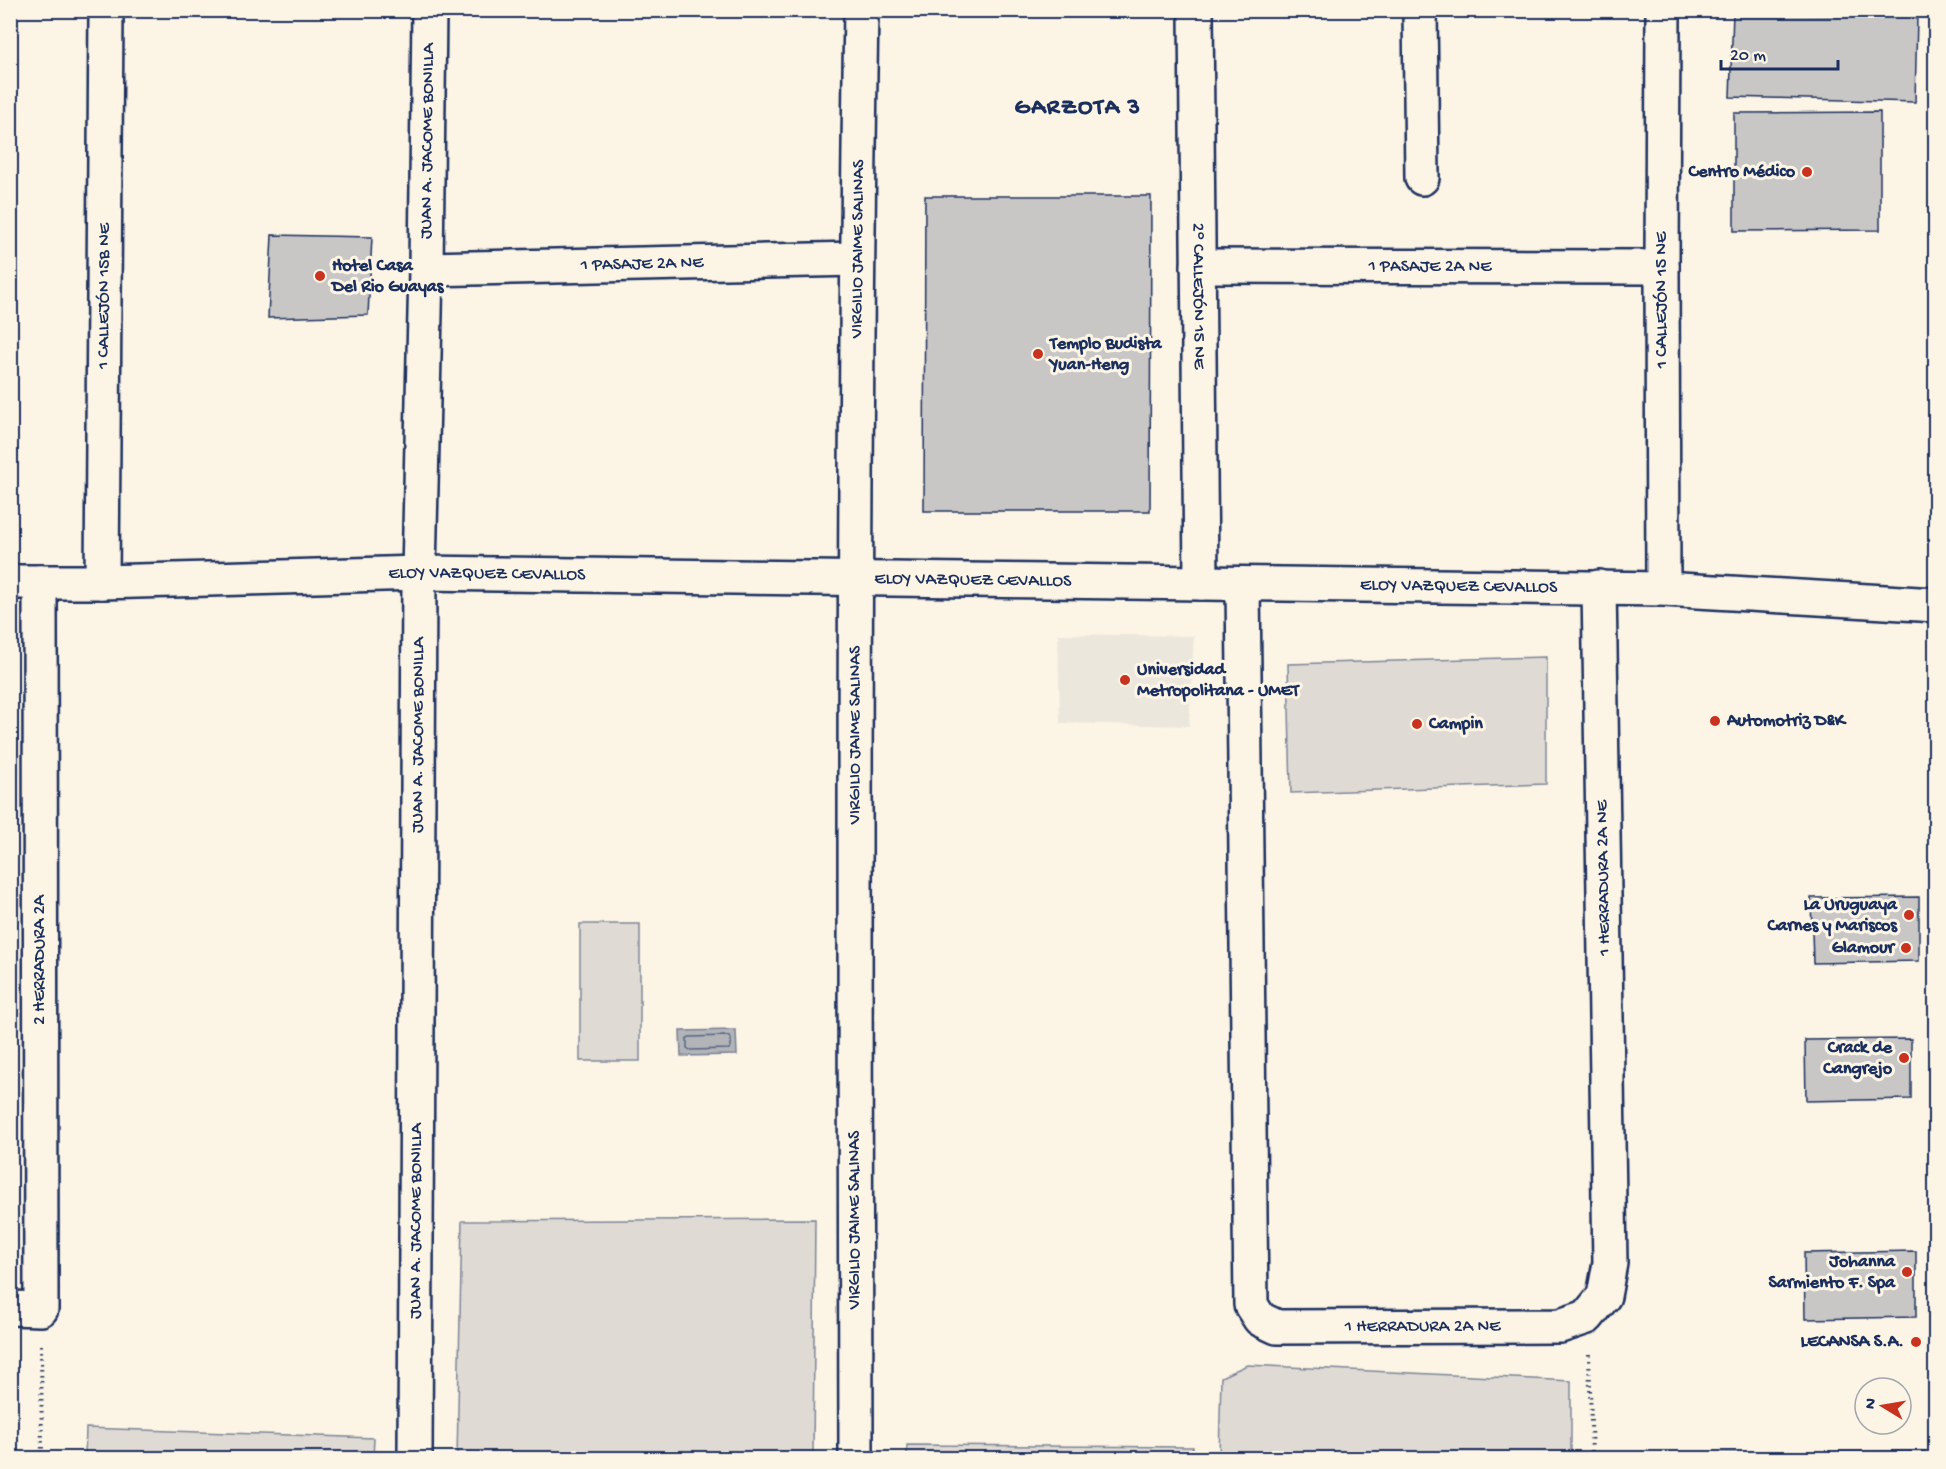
<svg xmlns="http://www.w3.org/2000/svg" width="1946" height="1469" viewBox="0 0 1946 1469" font-family="'Gochi Hand',sans-serif">
<rect width="100%" height="100%" fill="#fcf5e5"/>
<filter id="ink" filterUnits="userSpaceOnUse"><feTurbulence type="fractalNoise" baseFrequency=".0167" numOctaves="2"/><feDisplacementMap in="SourceGraphic" scale="12" xChannelSelector="R" yChannelSelector="G"/><feConvolveMatrix kernelMatrix="1 2 1 2 8 2 1 2 1" color-interpolation-filters="sRGB"/></filter>
<g filter="url(#ink)">
<polygon fill="#ece7dc" points="1058,634 1194,636 1189,726 1060,723"/>
<g fill="#dfdbd4" stroke="#7d8599" stroke-width="1.5">
<polygon points="1546,657 1546,784 1291,793 1288,664"/>
<rect x="580" y="924" width="60" height="137"/>
<polygon points="815,1219 813,1458 457,1458 462,1221"/>
<polygon points="10,1346 12,1346 17,1458 11,1458"/>
<polygon points="1247,1365 1571,1381 1571,1458 1219,1458 1221,1377"/>
<polygon points="86,1428 374,1438 373,1458 85,1458"/>
<polygon points="907,1445 1193,1447 1193,1458 907,1458"/>
<polygon points="1925,1451 1925,1458 1638,1458 1638,1454"/>
</g>
<polygon fill="#b2b4b8" stroke="#767f94" stroke-width="1.5" points="736,1030 737,1055 681,1056 680,1031"/>
<g fill="none" stroke-linecap="round" stroke-linejoin="round">
<polygon stroke="#576482" stroke-width="1.5" points="728,1036 731,1039 731,1047 729,1049 690,1050 687,1048 687,1039 689,1037"/>
</g>
<g fill="#c8c7c6" stroke="#1b2f5e" stroke-width="1.5">
<polygon points="1733,13 1917,17 1915,102 1730,97"/>
<polygon points="1880,112 1880,230 1734,231 1734,113"/>
<polygon points="925,196 1151,196 1150,511 924,511"/>
<polygon points="272,235 372,237 368,315 268,318"/>
<polygon points="1919,897 1919,961 1813,963 1811,898"/>
<polygon points="1911,1039 1911,1099 1806,1101 1805,1040"/>
<polygon points="1916,1251 1916,1317 1805,1319 1804,1253"/>
</g>
<g fill="none" stroke-linecap="round" stroke-linejoin="round">
<defs>
<g id="minor">
<path id="s1" d="M 1196,10 L 1201,583"/>
<polyline points="1420,10 1422,178"/>
<path id="s2" d="M 1198,266 L 1662,267"/>
<path id="s3" d="M 426,269 L 857,259"/>
<path id="s4" d="M 10,582 L 102,582 L 419,573 L 1663,589 L 1936,605"/>
<path id="s5" d="M 102,582 L 106,10"/>
<path id="s6" d="M 1243,584 L 1251,1305 L 1260,1319 L 1277,1327 L 1560,1326 L 1587,1317 L 1604,1296 L 1610,1263 L 1599,587"/>
<polyline points="1663,589 1662,267 1663,10"/>
<polyline points="10,1308 41,1309 40,582"/>
<path id="s7" d="M 415,1458 L 419,573 L 426,269 L 429,10"/>
<path id="s8" d="M 856,1458 C 855,976 853,493 861,10"/>
</g>
</defs>
<use href="#minor" stroke="#1b2f5e" stroke-width="38"/>
<g stroke="#1b2f5e" stroke-width="4" stroke-dasharray="1.5 4.5" stroke-linecap="butt">
<polyline points="41,1345 42,1458"/>
<polyline points="1589,1354 1592,1458"/>
</g>
<use href="#minor" stroke="#fcf5e5" stroke-width="33"/>
</g>
</g>
<g fill="#c8321e" stroke="#fcf5e5" stroke-width="2">
<circle cx="1807" cy="172" r="6"/>
<circle cx="320" cy="276" r="6"/>
<circle cx="1038" cy="354" r="6"/>
<circle cx="1125" cy="680" r="6"/>
<circle cx="1715" cy="721" r="6"/>
<circle cx="1417" cy="724" r="6"/>
<circle cx="1909" cy="915" r="6"/>
<circle cx="1906" cy="948" r="6"/>
<circle cx="1904" cy="1058" r="6"/>
<circle cx="1907" cy="1272" r="6"/>
<circle cx="1916" cy="1342" r="6"/>
</g>
<g text-anchor="middle" dominant-baseline="central" stroke-width="6" stroke-linejoin="round" paint-order="stroke">
<g font-size="18" fill="#1b2f5e" stroke="#fcf5e5">
<text stroke="none"><textPath href="#s7" startOffset="1317">JUAN A. JACOME BONILLA</textPath></text>
<text stroke="none"><textPath href="#s8" startOffset="1209">VIRGILIO JAIME SALINAS</textPath></text>
<text stroke="none"><textPath href="#s3" startOffset="216">1 PASAJE 2A NE</textPath></text>
<text stroke="none"><textPath href="#s2" startOffset="232">1 PASAJE 2A NE</textPath></text>
<text stroke="none"><textPath href="#s5" startOffset="286">1 CALLEJÓN 15B NE</textPath></text>
<text stroke="none"><textPath href="#s1" startOffset="286">2° CALLEJÓN 15 NE</textPath></text>
<text transform="translate(1662 300) rotate(-90)">1 CALLEJÓN 15 NE</text>
<text stroke="none"><textPath href="#s4" startOffset="477">ELOY VAZQUEZ CEVALLOS</textPath></text>
<text stroke="none"><textPath href="#s4" startOffset="963">ELOY VAZQUEZ CEVALLOS</textPath></text>
<text stroke="none"><textPath href="#s4" startOffset="1449">ELOY VAZQUEZ CEVALLOS</textPath></text>
<text stroke="none"><textPath href="#s7" startOffset="723">JUAN A. JACOME BONILLA</textPath></text>
<text stroke="none"><textPath href="#s8" startOffset="723">VIRGILIO JAIME SALINAS</textPath></text>
<text transform="translate(1604 878) rotate(-91)">1 HERRADURA 2A NE</text>
<text transform="translate(40 960) rotate(-90)">2 HERRADURA 2A</text>
<text stroke="none"><textPath href="#s7" startOffset="237">JUAN A. JACOME BONILLA</textPath></text>
<text transform="translate(855 1220) rotate(-90)">VIRGILIO JAIME SALINAS</text>
<text stroke="none"><textPath href="#s6" startOffset="902">1 HERRADURA 2A NE</textPath></text>
</g>
<g font-size="18" font-weight="bold" fill="#1b2f5e" stroke="#fcf5e5" text-anchor="end">
<text x="1795" y="172">Centro Médico</text>
<text x="332" y="266" text-anchor="start">Hotel Casa<tspan x="332" dy="21">Del Rio Guayas</tspan></text>
<text x="1050" y="344" text-anchor="start">Templo Budista<tspan x="1050" dy="21">Yuan-Heng</tspan></text>
<text x="1137" y="670" text-anchor="start">Universidad<tspan x="1137" dy="21">Metropolitana - UMET</tspan></text>
<text x="1727" y="721" text-anchor="start">Automotriz D&amp;K</text>
<text x="1429" y="724" text-anchor="start">Campin</text>
<text x="1897" y="905">La Uruguaya<tspan x="1897" dy="21">Carnes y Mariscos</tspan></text>
<text x="1894" y="948">Glamour</text>
<text x="1892" y="1048">Crack de<tspan x="1892" dy="21">Cangrejo</tspan></text>
<text x="1895" y="1262">Johanna<tspan x="1895" dy="21">Sarmiento F. Spa</tspan></text>
<text x="1904" y="1342">LECANSA S.A.</text>
</g>
<g font-size="24" font-weight="bold" letter-spacing="1.5" fill="#1b2f5e" stroke="#fcf5e5">
<text x="1078" y="108">GARZOTA 3</text>
</g>
</g>
<rect width="1946" height="1469" fill="none" stroke="#fcf5e5" stroke-width="36"/>
<rect x="18" y="18" width="1910" height="1433" fill="none" stroke="#1b2f5e" stroke-width="2" filter="url(#ink)"/>
<g transform="translate(1883 1406) rotate(281)"><circle r="28" fill="#fcf5e5" stroke="#a2a6af" stroke-width="1.5"/>
<path d="M0-4.5L10 22L0 15L-10 22Z" fill="#c8321e"/>
<text y="-9" font-size="16" font-weight="bold" text-anchor="middle" fill="#1b2f5e">N</text>
</g>
<path d="M1721 60v9h117v-9" fill="none" stroke="#1b2f5e" stroke-width="3"/>
<text x="1730" y="60" font-size="18" fill="#1b2f5e" stroke="#fcf5e5" stroke-width="4.5" paint-order="stroke">20 m</text>
</svg>
